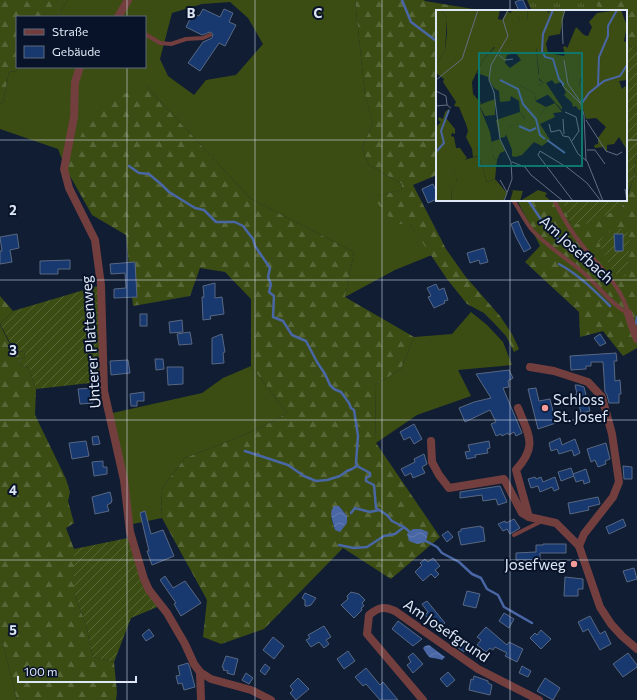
<svg xmlns="http://www.w3.org/2000/svg" width="637" height="700" viewBox="0 0 637 700" font-family="Commissioner,sans-serif">
<defs>
<pattern id="forest-firs" width="22" height="20" patternUnits="userSpaceOnUse"><rect width="22" height="20" fill="#3c4d14"/><path d="M5 1l3.5 6h-7zM16 11l3.5 6h-7z" fill="#586737"/></pattern>
<pattern id="park-tufts" width="24" height="20" patternUnits="userSpaceOnUse"><rect width="24" height="20" fill="#3c4d14"/><path d="M3 7l-1-3M5 7V3M7 7l1-3M15 17l-1-3M17 17v-4M19 17l1-3" fill="none" stroke="#586737"/></pattern>
<pattern id="garden-furrows" width="10" height="10" patternUnits="userSpaceOnUse"><rect width="10" height="10" fill="#3c4d14"/><path d="M-1 1l2-2M0 10L10 0M9 11l2-2" fill="none" stroke="#586737"/></pattern>
<pattern id="water-waves" width="16" height="10" patternUnits="userSpaceOnUse"><rect width="16" height="10" fill="#4966a5"/><path d="M0 5q4-4 8 0t8 0" fill="none" stroke="#637cb2"/></pattern>
</defs>
<rect width="100%" height="100%" fill="#101d33"/>
<g fill="#3c4d14" fill-rule="evenodd">
<path d="M 68,0 L 355,0 L 365,95 L 373,123 L 362,148 L 369,165 L 402,184 L 401,190 L 373,197 L 410,224 L 432,255 L 395,270 L 345,297 L 354,252 L 251,199 L 146,86 L 65,167 L 58,149 L 0,129 L 0,104 L 3,103 L 9,72 L 16,71 L 19,67 L 145,67 L 145,17 L 49,17 L 57,16 ZM 230,2 L 248,18 L 263,44 L 236,75 L 206,80 L 194,95 L 168,76 L 160,59 L 172,13 L 202,4 Z"/>
<polygon points="471,312 487,325 503,342 512,365 458,370 471,396 417,415 376,443 375,385 401,369 414,337 452,334"/>
<polygon points="251,366 287,413 275,420 244,435 185,458 161,490 162,518 133,524 108,414 202,393 223,378"/>
<polygon points="0,640 2,640 17,700 0,700"/>
</g>
<g fill="url(#forest-firs)" fill-rule="evenodd">
<polygon points="0,0 68,0 57,16 17,17 17,67 19,67 16,71 9,72 3,103 0,104"/>
<polygon points="355,0 424,0 425,1 485,11 437,11 437,175 413,185 446,249 465,276 500,316 512,334 519,349 514,352 506,336 493,322 484,313 467,304 447,279 410,224 395,224 372,197 401,190 402,184 369,165 362,148 373,123 365,95"/>
<polygon points="536,0 637,0 637,50 626,43 626,11 532,11"/>
<path d="M 146,86 L 251,199 L 354,252 L 345,297 L 414,337 L 401,369 L 375,385 L 376,443 L 440,537 L 391,579 L 343,548 L 264,629 L 221,644 L 203,637 L 207,600 L 162,518 L 161,490 L 185,458 L 244,435 L 275,420 L 287,413 L 251,366 L 251,299 L 225,272 L 200,268 L 190,296 L 133,306 L 126,235 L 92,215 L 65,167 L 97,104 ZM 339,506 L 347,516 L 335,530 L 331,518 Z"/>
<polygon points="637,153 637,348 623,356 603,331 580,337 579,312 525,262 540,246 517,200 561,200 571,224 621,208 625,200 626,200 633,180"/>
<polygon points="0,296 13,311 0,324"/>
<polygon points="0,325 13,350 24,352 25,357 18,361 22,366 29,368 36,389 35,415 66,479 70,492 68,501 74,523 66,528 74,549 74,593 86,625 93,657 114,662 117,693 116,700 17,700 2,640 0,640"/>
</g>
<polygon fill="url(#park-tufts)" points="527,0 591,0 602,11 532,11"/>
<g fill="url(#garden-furrows)">
<polygon points="626,43 637,50 637,153 633,180 626,197"/>
<polygon points="561,200 625,200 621,208 586,224 571,224"/>
<path d="M 620,228 L 629,234 C 630,249 629,263 625,277 L 616,274 L 610,267 L 598,241 L 610,232 Z"/>
<polygon points="101,285 99,382 36,389 29,368 22,366 18,361 25,357 24,352 14,350 0,324 13,311"/>
<polygon points="128,538 144,579 162,605 131,618 114,662 93,657 86,625 74,593 74,549"/>
</g>
<g fill="url(#water-waves)">
<path d="M 334,506 L 339,506 L 347,516 L 347,523 L 340,532 L 335,530 C 333,522 328,513 334,506 Z"/>
<polygon points="413,529 421,529 428,532 426,542 417,544 409,541 407,534"/>
<path d="M 429,645 L 445,657 L 442,660 C 430,656 431,662 423,648 L 425,646 Z"/>
</g>
<g fill="none" stroke-linecap="round" stroke-linejoin="round">
<g stroke="#4966a5" stroke-width="2.5">
<polyline points="402,0 411,22 435,40 437,39"/>
<polyline points="129,166 139,173 149,174 162,185 169,192 195,208 204,210 216,222 235,222 243,226 253,239 255,246 270,268 268,277 271,284 269,292 274,296 273,317 283,321 292,335 306,341 317,362 325,374 330,385 334,389 341,392 349,403 351,408 354,410 358,436 356,463 357,466 370,473 370,476 366,478 366,481 374,485 376,508 387,515 392,521 404,527 411,533"/>
<polyline points="528,200 550,233 564,243"/>
<path d="M 559,264 C 579,275 594,290 610,306"/>
<polyline points="636,324 637,317"/>
<polyline points="245,451 288,465 304,476 316,481 327,480 340,476 347,471 352,469 357,466"/>
<polyline points="351,513 355,508 370,512 379,510"/>
<polyline points="424,540 437,547 442,553 459,562 472,574 481,578 487,589 498,595 504,607 532,623"/>
<polyline points="339,545 354,548 367,547 384,536 395,534 404,527"/>
</g>
</g>
<g fill="#183870" stroke="#586882">
<polygon points="520,0 523,0 528,11 519,11 515,2"/>
<polygon points="203,9 220,17 224,9 233,13 229,22 236,25 225,46 219,43 200,71 188,63 203,42 212,38 213,34 210,32 202,35 186,27 191,17 192,18 194,14 199,16"/>
<polygon points="433,184 437,193 437,199 428,203 422,189"/>
<polygon points="518,221 524,236 531,248 524,252 516,237 511,224"/>
<polygon points="17,234 19,248 10,250 12,262 0,264 0,251 2,251 0,237"/>
<polygon points="614,234 623,234 623,251 615,251"/>
<polygon points="484,248 488,262 480,264 479,260 470,263 467,253"/>
<polygon points="70,260 70,269 58,269 58,274 40,274 40,261"/>
<polygon points="135,262 137,297 114,298 114,289 126,288 125,273 111,274 110,264"/>
<polygon points="215,283 215,298 222,297 224,314 210,316 211,319 203,320 202,297 204,297 203,286"/>
<polygon points="436,284 439,290 444,288 448,300 444,301 445,303 434,308 428,297 431,296 427,288"/>
<rect x="140" y="314" width="7" height="12"/>
<polygon points="182,320 183,332 170,333 169,322"/>
<polygon points="190,332 192,344 179,345 177,334"/>
<polygon points="222,334 225,352 223,353 224,363 212,364 212,338"/>
<polygon points="600,334 606,343 600,346 594,338"/>
<polygon points="616,353 617,361 614,361 615,381 620,380 621,394 619,394 619,403 609,403 607,395 605,392 603,362 591,362 591,366 586,366 586,369 571,370 570,356"/>
<polygon points="155,359 163,359 164,369 156,370"/>
<polygon points="128,360 130,373 111,375 110,361"/>
<polygon points="167,367 183,367 183,384 168,385"/>
<polygon points="509,370 513,378 508,381 509,387 503,388 522,433 516,436 514,432 509,435 508,433 502,436 501,434 496,436 491,424 496,422 490,410 465,422 459,408 474,402 491,398 476,374"/>
<polygon points="575,385 578,385 584,387 590,411 581,413 578,400 576,401 575,395 577,394"/>
<polygon points="93,388 95,397 92,397 93,403 80,404 78,389"/>
<polygon points="536,388 539,401 550,399 556,423 538,429 528,389"/>
<polygon points="144,392 144,401 137,401 137,406 131,406 130,394"/>
<polygon points="414,424 422,439 414,444 410,437 404,440 400,432"/>
<polygon points="98,436 100,444 93,445 92,437"/>
<polygon points="560,438 562,445 575,439 580,453 574,456 572,450 559,454 557,449 551,451 549,443"/>
<polygon points="86,441 89,456 72,459 69,443"/>
<polygon points="489,441 490,448 487,449 488,453 475,455 476,457 467,459 465,452 470,451 468,445"/>
<polygon points="606,443 610,459 605,461 606,464 598,467 595,460 591,462 587,449"/>
<polygon points="424,454 427,464 422,467 425,473 413,478 411,473 405,476 401,469 415,462 414,459"/>
<polygon points="103,461 103,467 107,467 107,474 94,476 92,462"/>
<polygon points="623,466 632,467 632,479 624,479"/>
<polygon points="571,468 574,476 561,481 558,472"/>
<polygon points="586,469 590,482 584,484 583,480 576,482 573,474"/>
<polygon points="535,477 536,479 541,477 543,482 555,477 559,489 554,491 552,487 540,492 538,486 531,488 528,479"/>
<polygon points="500,486 507,502 498,505 496,499 483,501 482,495 460,498 460,492"/>
<polygon points="110,492 112,500 111,503 107,505 109,511 95,514 92,497"/>
<polygon points="598,497 600,504 588,507 589,510 570,514 568,503"/>
<polygon points="145,511 151,534 163,530 174,556 152,565 147,551 149,551 140,513"/>
<polygon points="514,519 520,528 510,534 507,529 503,531 498,524 505,521 506,523"/>
<polygon points="623,519 626,526 609,534 606,527"/>
<polygon points="481,526 481,528 483,527 485,541 461,545 458,532 461,531 461,529"/>
<polygon points="448,531 453,537 447,542 442,535"/>
<polygon points="543,544 566,544 566,553 540,553 540,560 516,560 516,553 536,552 536,545 543,545"/>
<polygon points="433,558 440,566 435,570 439,574 435,578 431,574 423,581 415,572 422,565 420,563 425,559 428,562"/>
<polygon points="634,568 637,579 627,582 623,571"/>
<polygon points="165,576 173,588 185,581 201,603 181,616 174,604 176,603 160,580"/>
<polygon points="565,577 583,579 583,589 578,589 578,596 564,596"/>
<polygon points="467,591 480,594 476,608 463,605"/>
<polygon points="351,592 359,594 365,600 362,603 364,606 361,608 362,610 354,618 341,605 348,599 347,596"/>
<polygon points="305,593 316,598 311,605 308,606 305,606 305,600 302,598"/>
<polygon points="427,601 445,623 439,628 437,625 435,627 425,615 428,612 422,604"/>
<polygon points="504,613 514,619 509,628 499,621"/>
<polygon points="590,616 600,634 605,631 611,644 600,650 588,629 583,632 578,622"/>
<polygon points="398,621 422,639 413,646 392,629"/>
<polygon points="324,626 331,637 326,640 329,644 324,648 319,642 311,647 306,640 310,638 308,635"/>
<polygon points="486,627 507,645 509,642 523,649 517,662 505,656 507,653 495,647 493,650 490,648 486,652 477,645 481,640 477,637"/>
<polygon points="149,629 154,636 146,641 142,635"/>
<polygon points="541,630 551,639 541,649 530,638 535,633 537,635"/>
<polygon points="273,637 284,646 274,659 263,650"/>
<polygon points="461,642 468,648 464,652 457,647"/>
<polygon points="348,651 355,661 344,669 337,659"/>
<polygon points="413,653 423,664 413,673 407,665 411,662 408,657"/>
<polygon points="628,653 637,665 637,667 623,677 613,664"/>
<polygon points="226,656 238,659 234,675 227,673 228,671 223,670 224,668 222,667"/>
<polygon points="188,663 190,668 195,687 184,690 182,683 178,684 176,676 180,675 178,666"/>
<polygon points="265,664 270,668 265,675 260,671"/>
<polygon points="522,666 531,671 528,677 519,673"/>
<polygon points="366,668 380,685 383,682 398,700 380,700 366,684 363,686 355,677"/>
<polygon points="448,672 455,680 447,687 440,679"/>
<polygon points="246,673 253,678 249,684 242,680"/>
<polygon points="474,676 488,681 488,683 492,685 490,695 469,690 471,679 473,680"/>
<polygon points="298,678 309,689 296,700 290,693 293,690 290,686"/>
<polygon points="545,678 560,688 553,700 537,691"/>
</g>
<g fill="none" stroke-linecap="round" stroke-linejoin="round">
<g stroke="#733e3e" stroke-width="4">
<polyline points="145,34 160,43 171,44 186,39 203,38 210,35"/>
<path d="M 513,200 C 520,210 525,222 533,231 C 549,248 568,259 585,274 C 598,286 613,306 628,313"/>
<path d="M 554,200 C 562,216 570,231 582,245 C 598,266 622,286 628,313"/>
<polyline points="514,535 542,521"/>
</g>
<g stroke="#733e3e" stroke-width="8">
<polyline points="118,17 128,0"/>
<polyline points="80,67 75,82 74,117 64,169 69,188 95,240 101,285 104,391 124,480 130,532 144,579 149,590 167,613 185,644 194,664 200,672 201,700"/>
<polyline points="628,313 631,323 637,339"/>
<polyline points="530,367 554,371 588,382 602,397 612,434 619,482 613,497 584,534 579,546"/>
<path d="M 518,408 C 529,436 538,445 516,470 L 529,517"/>
<polyline points="431,441 432,462 439,475 449,488 504,479 522,513 529,517 556,523 579,546 600,607 611,624 622,636 637,649"/>
<polyline points="200,672 211,679 251,690 271,700"/>
<path d="M 423,700 L 367,634 L 369,615 C 379,607 384,606 395,611 L 478,669 L 539,700"/>
</g>
</g>
<path fill="none" stroke="#dee7f6" stroke-width="1" stroke-opacity="0.55" d="M 127,0 L 127,17M 255,0 L 255,700M 382,0 L 382,700M 510,0 L 510,11M 127,67 L 127,700M 0,140 L 437,140M 626,140 L 637,140M 510,200 L 510,700M 0,280 L 637,280M 0,420 L 637,420M 0,560 L 637,560"/>
<g fill="#f59b9a" stroke="#081329" stroke-width="1.5">
<circle cx="545" cy="408" r="4"/>
<circle cx="574" cy="564" r="4"/>
</g>
<g text-anchor="middle" dominant-baseline="central" stroke-width="4" stroke-linejoin="round" paint-order="stroke">
<g font-size="15" fill="#dee7f6" stroke="#081329">
<text transform="translate(577 249) rotate(42)">Am Josefbach</text>
<text transform="translate(90 342) rotate(-94)">Unterer Plattenweg</text>
<text transform="translate(447 630) rotate(34)">Am Josefgrund</text>
</g>
<g font-size="15" fill="#dee7f6" stroke="#081329" text-anchor="start">
<text x="553" y="399">Schloss<tspan x="553" dy="17">St. Josef</tspan></text>
<text x="566" y="564" text-anchor="end">Josefweg</text>
</g>
</g>
<g transform="translate(436 10)">
<rect width="191" height="191" fill="#101d33"/>
<path d="M 0,0 L 5,0 L 11,8 L 9,40 L 0,55 ZM 76,0 L 92,0 L 91,11 L 84,12 L 83,8 L 74,5 ZM 75,30 L 100,37 L 103,70 L 108,73 L 103,75 L 113,84 L 99,91 L 100,84 L 83,75 L 53,70 L 52,67 L 41,63 L 46,51 L 59,37 L 64,38 ZM 80,43 L 85,50 L 74,58 L 69,53 L 71,45 ZM 119,93 L 126,102 L 117,103 L 119,107 L 104,114 L 104,105 L 110,97 ZM 84,102 L 89,110 L 73,117 L 69,127 L 64,128 L 60,110 ZM 43,146 L 51,172 L 59,169 L 71,183 L 67,191 L 16,191 L 15,179 L 20,176 L 21,172 L 16,153 ZM 74,180 L 87,181 L 84,191 L 74,191 L 77,181 Z" fill="#3c4d14" fill-rule="evenodd"/>
<path d="M 5,0 L 64,0 L 62,9 L 66,10 L 71,1 L 83,8 L 84,11 L 91,11 L 92,0 L 111,0 L 112,3 L 114,0 L 129,0 L 124,24 L 113,26 L 110,34 L 112,43 L 128,46 L 140,17 L 148,25 L 152,26 L 156,17 L 153,12 L 161,3 L 185,0 L 191,16 L 188,31 L 191,33 L 191,70 L 183,71 L 186,79 L 189,76 L 191,79 L 191,140 L 183,127 L 178,134 L 171,135 L 171,142 L 167,137 L 159,138 L 158,135 L 162,134 L 162,128 L 170,117 L 160,108 L 150,109 L 147,99 L 143,100 L 140,96 L 137,97 L 136,93 L 128,85 L 130,83 L 125,72 L 119,74 L 116,70 L 110,73 L 126,97 L 126,100 L 103,75 L 108,73 L 101,67 L 103,63 L 100,37 L 90,39 L 75,30 L 66,40 L 58,37 L 46,51 L 36,72 L 37,84 L 45,93 L 43,95 L 54,122 L 58,149 L 61,150 L 59,169 L 51,172 L 43,146 L 37,147 L 36,139 L 30,127 L 32,121 L 30,114 L 23,97 L 18,96 L 20,92 L 7,72 L 8,69 L 0,63 L 0,55 L 9,40 L 11,23 L 11,8 ZM 135,53 L 147,61 L 143,77 L 132,70 ZM 66,57 L 83,75 L 100,84 L 99,91 L 110,97 L 104,105 L 104,114 L 114,130 L 106,136 L 98,132 L 86,145 L 79,147 L 76,146 L 76,140 L 69,122 L 73,117 L 89,109 L 84,102 L 83,91 L 75,86 L 74,91 L 64,92 L 63,81 L 58,78 L 53,70 L 59,60 ZM 14,98 L 10,108 L 19,119 L 19,124 L 16,123 L 15,126 L 18,127 L 20,138 L 24,138 L 31,148 L 25,153 L 17,153 L 21,172 L 21,176 L 15,179 L 16,191 L 0,191 L 0,117 L 5,112 L 2,110 L 3,107 L 7,109 L 9,102 ZM 102,180 L 111,183 L 109,186 L 115,191 L 84,191 Z" fill="#3c4d14" fill-rule="evenodd"/>
<path d="M 129,36 L 149,54 L 147,63 L 133,53 L 129,55 L 130,48 L 127,37 Z" fill="#3c4d14"/>
<path d="M 138,47 L 148,52 L 143,77 L 135,79 L 132,70 L 134,50 ZM 59,89 L 59,105 L 49,106 L 43,95 ZM 64,129 L 69,141 L 64,143 L 61,150 L 58,149 L 55,132 Z" fill="#3c4d14"/>
<path fill="none" stroke="#4966a5" stroke-width="2" d="M 117,0 L 107,24 L 106,41 L 109,47 L 117,49 L 123,69 L 128,75M 64,70 L 82,79 L 87,94 L 100,109 L 104,125 L 109,129M 162,76 L 163,47 L 172,26 L 172,16 L 181,0M 146,93 L 153,83 L 168,71 L 184,66 L 191,55M 83,116 L 94,121 L 100,118M 111,130 L 129,143M 0,142 L 8,133 L 5,121 L 13,100"/>
<path fill="none" stroke="#626e81" stroke-width="1" d="M 127,34 L 126,10 L 129,0M 63,45 L 69,50 L 77,49M 128,50 L 132,74 L 144,91 L 148,105 L 150,151M 0,70 L 26,49 L 42,0M 126,75 L 144,93M 0,81 L 10,86 L 11,95M 0,96 L 11,95 L 15,98M 129,102 L 140,107 L 143,121 L 136,131M 127,109 L 128,124M 150,110 L 170,141 L 181,145 L 186,142M 113,114 L 115,122 L 124,120 L 127,126 L 133,127 L 142,144 L 151,151 L 167,191M 151,140 L 159,140 L 169,154M 76,152 L 89,157 L 95,165 L 127,191M 64,170 L 71,182M 189,179 L 191,191M 68,191 L 76,169 L 75,152 L 64,129 L 58,82 L 53,70 L 55,55 L 72,26 L 67,10 L 72,0M 137,191 L 102,145 L 104,141 L 132,158 L 151,173 L 165,191"/>
<path fill="#0f766e" fill-opacity="0.15" stroke="#0f766e" stroke-width="2" d="M 43,43 L 146,43 L 146,156 L 43,156 Z"/>
<rect width="191" height="191" fill="none" stroke="#dee7f6" stroke-width="2"/>
</g>
<g font-size="13" text-anchor="middle" font-weight="bold" fill="#dee7f6" stroke="#081329" stroke-width="4" stroke-linejoin="round" paint-order="stroke">
<text x="191" y="18">B</text>
<text x="318" y="18">C</text>
<text x="13" y="215">2</text>
<text x="13" y="355">3</text>
<text x="13" y="495">4</text>
<text x="13" y="635">5</text>
</g>
<rect x="16" y="16" width="130" height="52" fill="#081329" stroke="#5e687b"/>
<rect x="24" y="29" width="20" height="6" fill="#733e3e" stroke="#5e687b"/>
<text x="52" y="36" font-size="12" fill="#dee7f6">Straße</text>
<rect x="24" y="46" width="20" height="12" fill="#183870" stroke="#5e687b"/>
<text x="52" y="56" font-size="12" fill="#dee7f6">Gebäude</text>
<path d="M18 676v6h118v-6" fill="none" stroke="#dee7f6" stroke-width="2"/>
<text x="24" y="676" font-size="12" fill="#dee7f6" stroke="#081329" stroke-width="3" paint-order="stroke">100 m</text>
</svg>
